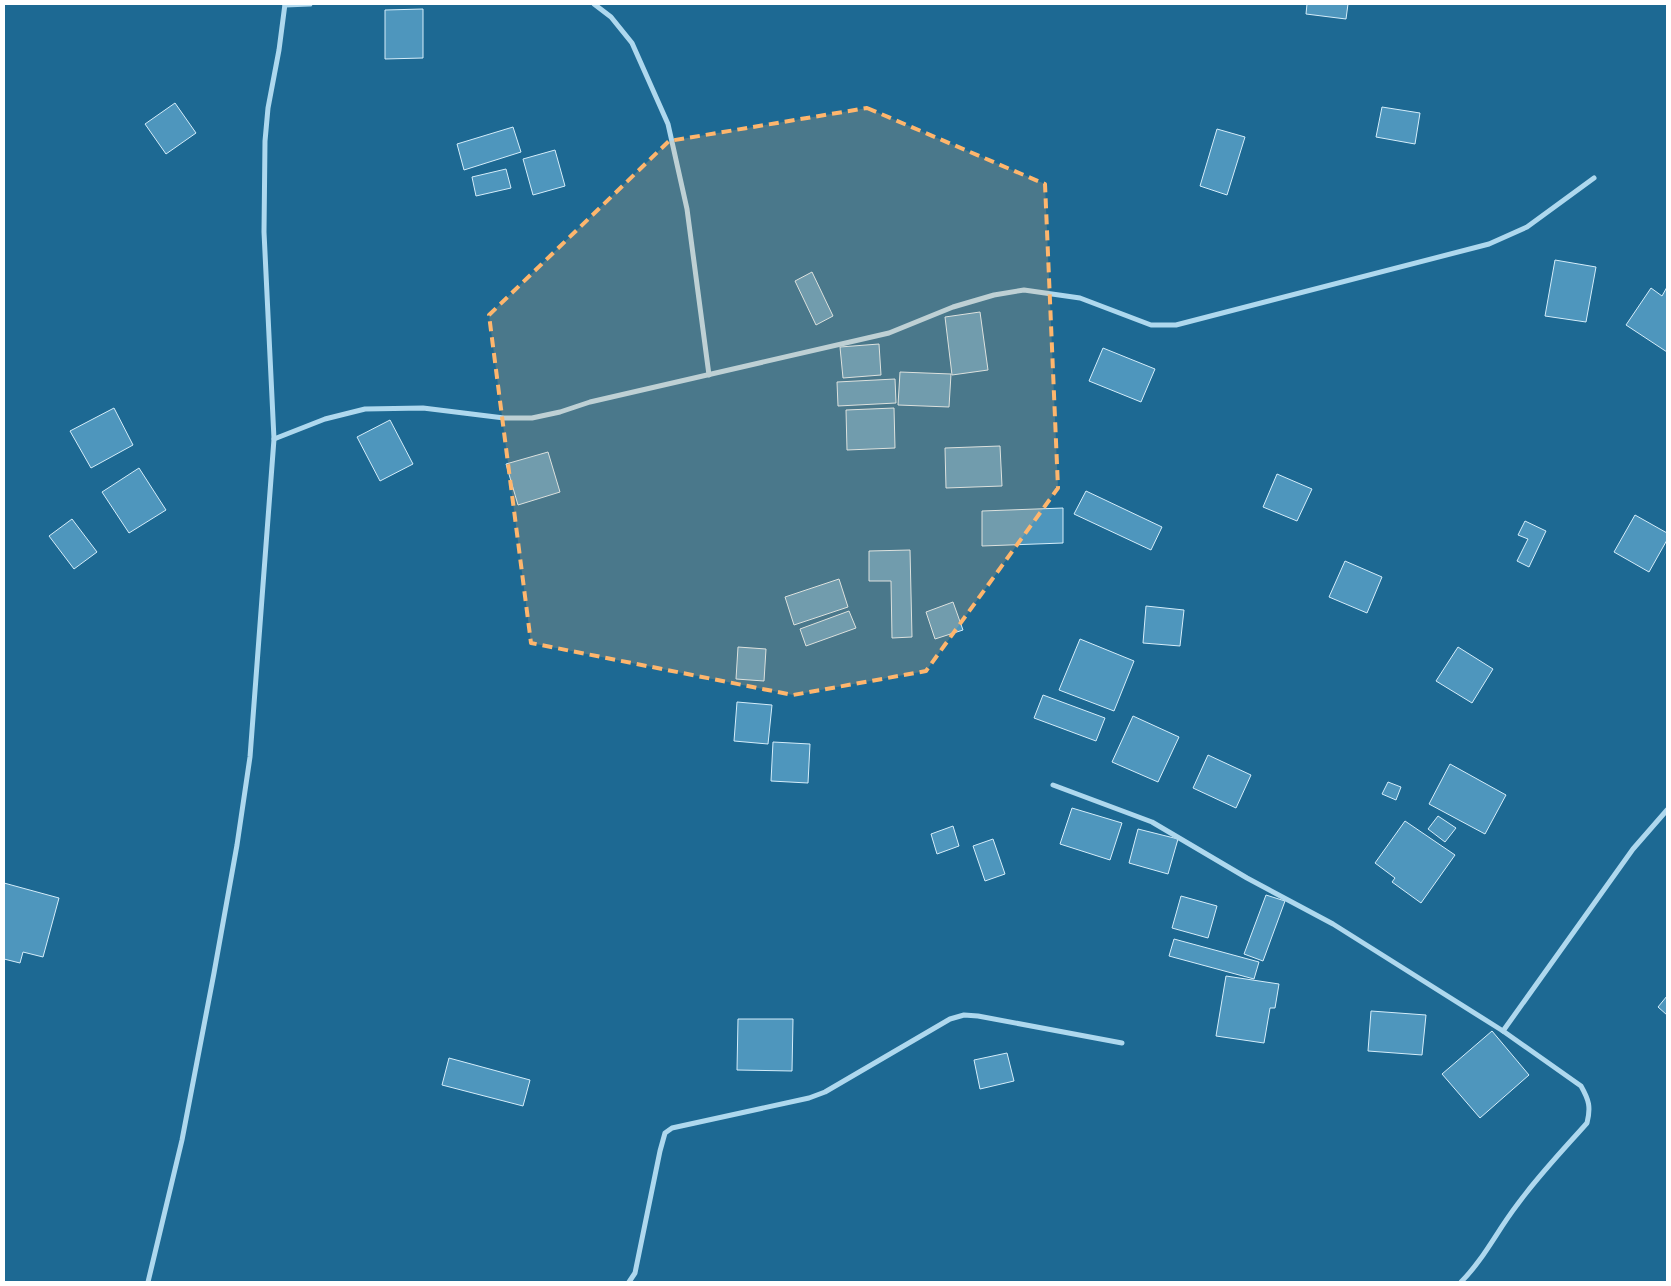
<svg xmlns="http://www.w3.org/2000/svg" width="1671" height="1286" viewBox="0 0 1671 1286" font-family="'Source Sans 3',sans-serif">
<rect width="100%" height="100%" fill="#1d6993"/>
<g fill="#4e96bd" stroke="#d4edfa">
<polygon points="1307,4 1348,4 1346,19 1306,14"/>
<polygon points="423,9 423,58 385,59 385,10"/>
<polygon points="175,103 196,133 166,154 145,124"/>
<polygon points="1382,107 1420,113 1415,144 1376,137"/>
<polygon points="513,127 521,152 464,170 457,144"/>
<polygon points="1217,129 1245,137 1227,195 1200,186"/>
<polygon points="555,150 565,186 533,195 523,159"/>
<polygon points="506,169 511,188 476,196 472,177"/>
<polygon points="1555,260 1596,267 1586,322 1545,316"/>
<polygon points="812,272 833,316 816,325 795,281"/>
<polygon points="1667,287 1667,352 1626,325 1651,288 1662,296"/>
<polygon points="980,312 988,370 952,375 945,317"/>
<polygon points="879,344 881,375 843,378 840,347"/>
<polygon points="1103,348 1155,369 1141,402 1089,381"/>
<polygon points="900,372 951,374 949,407 898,405"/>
<polygon points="895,379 896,403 838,406 837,382"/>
<polygon points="114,408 133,445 91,468 70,431"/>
<polygon points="894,408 895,448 847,450 846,410"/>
<polygon points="390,420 413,464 380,481 357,437"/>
<polygon points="1000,446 1002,486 946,488 945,448"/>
<polygon points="548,452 560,492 518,505 506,464"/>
<polygon points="139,468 166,510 129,533 102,492"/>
<polygon points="1277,474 1312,489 1297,521 1263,507"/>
<polygon points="1086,491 1162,527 1151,550 1074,514"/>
<polygon points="1063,508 1063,543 982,546 982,511"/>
<polygon points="1635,515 1667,533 1667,540 1649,572 1614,552"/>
<polygon points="72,519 97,552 74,569 49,536"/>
<polygon points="1525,521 1546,531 1529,567 1517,561 1528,539 1518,535"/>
<polygon points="910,550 912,637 892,638 891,581 869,581 869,551"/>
<polygon points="1345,561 1382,577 1367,613 1329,597"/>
<polygon points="839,579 848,607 794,625 785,597"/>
<polygon points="953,602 963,630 935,639 926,612"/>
<polygon points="1146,606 1184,610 1180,646 1143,643"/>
<polygon points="849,611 856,628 806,646 800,629"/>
<polygon points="1080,639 1134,661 1114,711 1059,690"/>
<polygon points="738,647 766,649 764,681 736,679"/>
<polygon points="1458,647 1493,669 1472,703 1436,681"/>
<polygon points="1043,695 1105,718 1096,741 1034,718"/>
<polygon points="737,702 772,705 768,744 734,741"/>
<polygon points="1133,716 1179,737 1158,782 1112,762"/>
<polygon points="773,742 810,744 808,783 771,781"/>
<polygon points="1208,755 1251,775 1236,808 1193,788"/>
<polygon points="1450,764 1506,795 1485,834 1429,804"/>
<polygon points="1388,782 1401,787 1396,800 1382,794"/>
<polygon points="1072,808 1122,823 1110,860 1060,844"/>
<polygon points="1438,816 1456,828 1445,842 1428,829"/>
<polygon points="1405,821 1455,855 1421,903 1392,882 1395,878 1375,863"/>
<polygon points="953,826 959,846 937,854 931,834"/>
<polygon points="1138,829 1178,839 1168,874 1129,863"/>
<polygon points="993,839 1005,874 985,881 973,846"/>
<polygon points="4,883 59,898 43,957 23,952 20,963 4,959"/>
<polygon points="1266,895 1285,901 1263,961 1244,954"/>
<polygon points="1181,896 1217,906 1208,938 1172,928"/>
<polygon points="1174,939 1259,962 1254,979 1169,956"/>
<polygon points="1226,976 1279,984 1275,1008 1270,1008 1264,1043 1216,1036"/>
<polygon points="1667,996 1667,1015 1658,1007"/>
<polygon points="1371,1011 1426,1015 1422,1055 1368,1051"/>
<polygon points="738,1019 793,1019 792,1071 737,1070"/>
<polygon points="1492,1031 1529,1075 1480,1118 1442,1074"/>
<polygon points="1007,1053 1014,1081 980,1089 974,1060"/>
<polygon points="449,1058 530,1080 523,1106 442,1085"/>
</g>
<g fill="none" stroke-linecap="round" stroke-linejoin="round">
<g stroke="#aed8ee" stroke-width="5">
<polyline points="594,4 611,17 632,43 668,124 687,209 709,375"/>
<polyline points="285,5 310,4"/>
<polyline points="274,439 325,419 365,409 423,408 504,418 532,418 560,412 590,402 889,333 953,307 994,295 1024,290 1080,298 1151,325 1176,325 1489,244 1527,227 1594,178"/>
<path d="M 1053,785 L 1152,822 L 1247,878 L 1333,924 L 1503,1031 L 1581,1086 C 1589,1100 1591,1107 1587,1123 C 1563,1150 1538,1176 1517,1205 C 1497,1231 1484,1259 1461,1282"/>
<polyline points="1503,1031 1633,849 1667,810"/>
<polyline points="148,1282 182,1140 214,973 237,845 250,757 274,439 264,232 265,141 268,108 279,50 285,4"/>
<polyline points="629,1282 635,1273 660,1151 665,1133 672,1128 809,1098 825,1092 950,1019 964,1015 978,1016 1122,1043"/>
</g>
</g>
<path fill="#feb66d" fill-opacity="0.2" stroke="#feb66d" stroke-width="4" stroke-dasharray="10 6" stroke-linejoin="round" d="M 867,108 L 1045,184 L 1058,488 L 926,671 L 793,695 L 531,643 L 489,315 L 669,141 Z"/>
<rect width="1671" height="1286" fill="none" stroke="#ffffff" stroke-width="10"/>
</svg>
